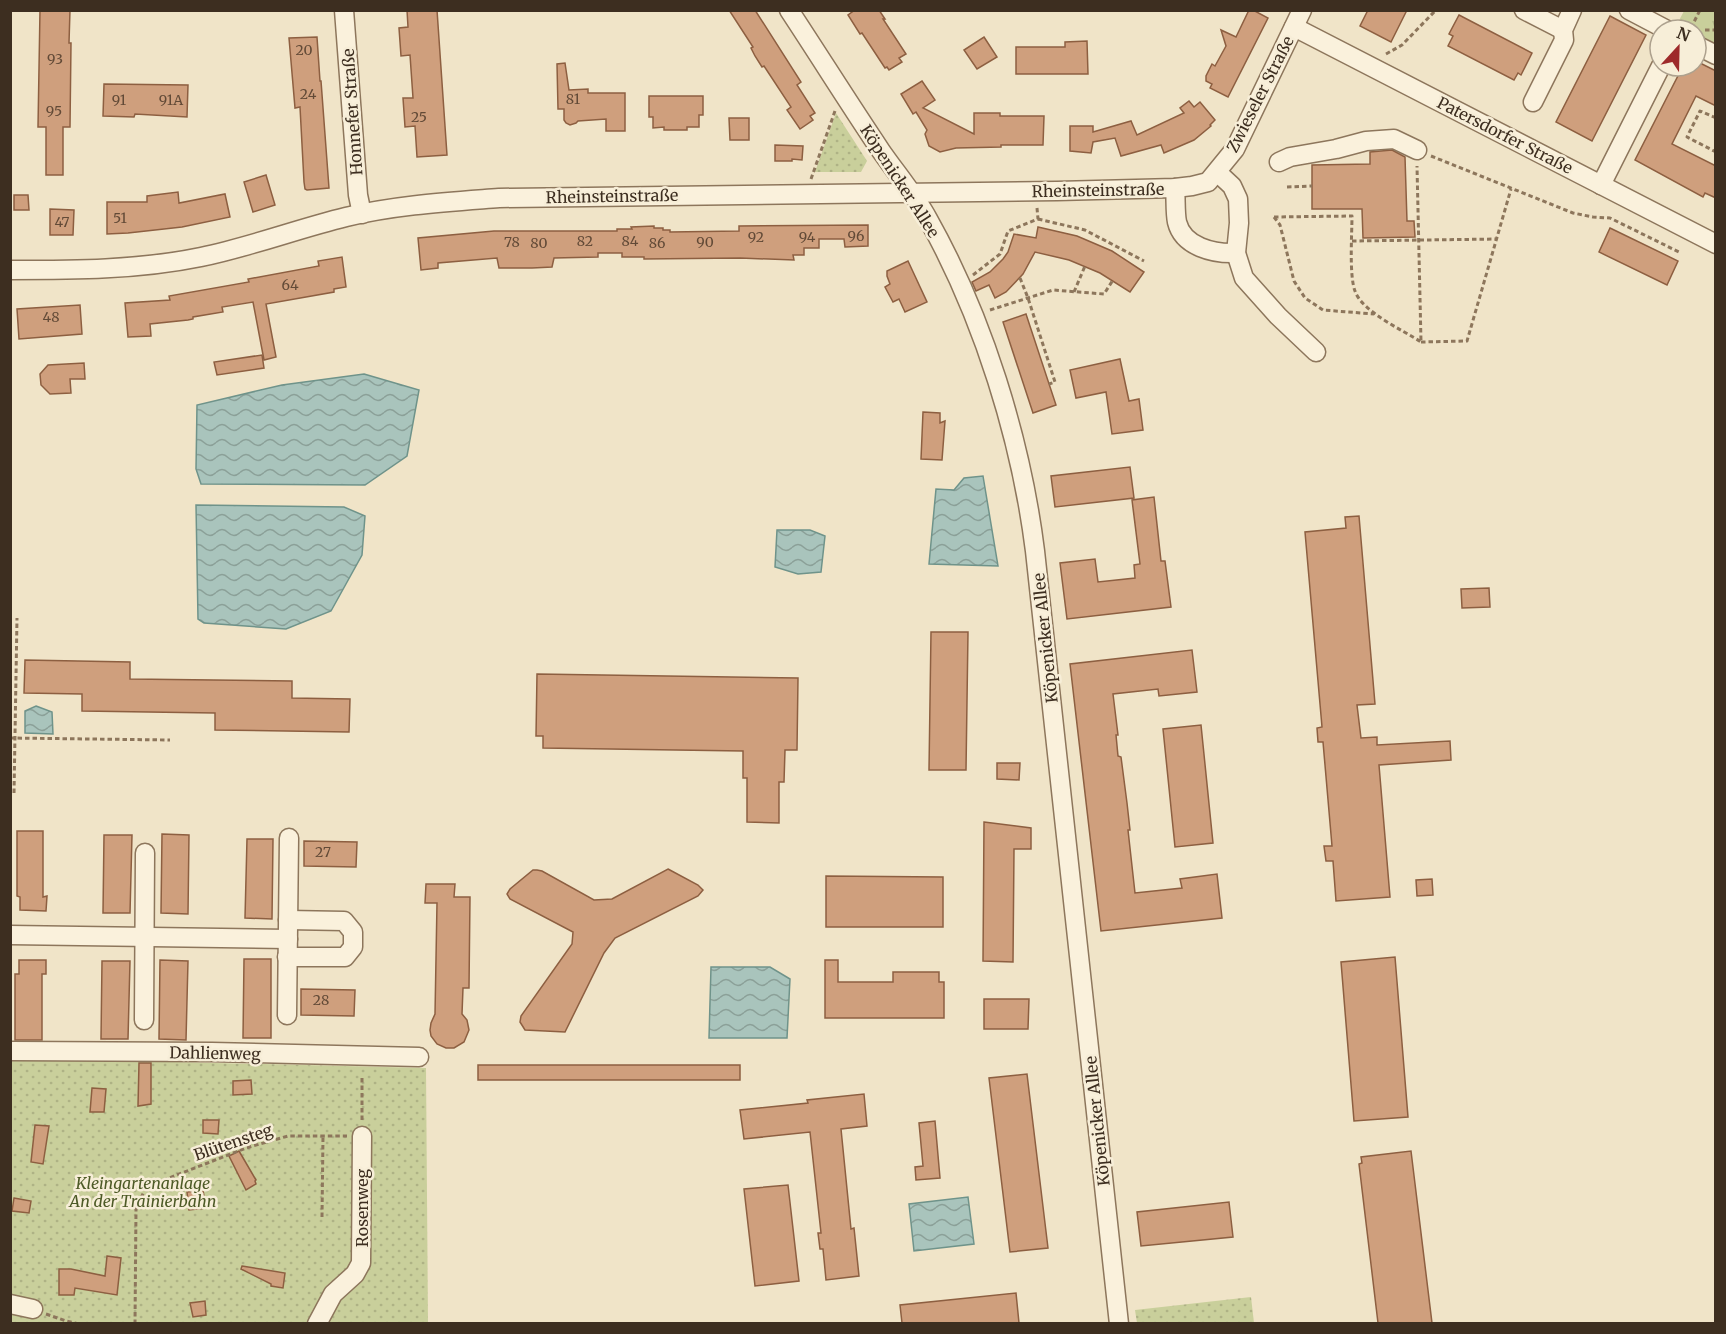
<svg xmlns="http://www.w3.org/2000/svg" width="1726" height="1334" viewBox="0 0 1726 1334" font-family="Merriweather,serif">
<defs>
<pattern id="grass-dots" width="8" height="8" patternUnits="userSpaceOnUse" patternTransform="scale(1.5)"><rect width="8" height="8" fill="#c9cf9b"/><path d="M2 2h.1M6 6h.1" fill="none" stroke="#aeb285" stroke-width="1.8" stroke-linecap="round"/></pattern>
<pattern id="park-tufts" width="24" height="20" patternUnits="userSpaceOnUse" patternTransform="scale(1.5)"><rect width="24" height="20" fill="#c9cf9b"/><path d="M3 7l-1-3M5 7V3M7 7l1-3M15 17l-1-3M17 17v-4M19 17l1-3" fill="none" stroke="#aeb285"/></pattern>
<pattern id="water-waves" width="16" height="10" patternUnits="userSpaceOnUse" patternTransform="scale(1.5)"><rect width="16" height="10" fill="#a9c4bc"/><path d="M0 5q4-4 8 0t8 0" fill="none" stroke="#8ba098"/></pattern>
</defs>
<rect width="100%" height="100%" fill="#f0e4c8"/>
<g fill="url(#grass-dots)">
<polygon points="836,113 867,161 861,172 815,172"/>
<polygon points="11,1058 426,1068 428,1323 11,1324"/>
<polygon points="1251,1297 1254,1323 1137,1323 1135,1310"/>
</g>
<polygon fill="url(#park-tufts)" points="1684,11 1715,11 1715,51 1696,41 1696,30 1674,30"/>
<g fill="url(#water-waves)" stroke="#6f938a" stroke-width="1.5">
<polygon points="364,374 419,390 407,456 365,485 201,484 196,469 197,405 282,385"/>
<polygon points="983,476 998,566 929,564 936,489 954,490 964,478"/>
<polygon points="196,505 344,507 365,516 362,555 331,611 286,629 204,623 198,619"/>
<polygon points="777,530 810,530 825,536 821,572 798,574 775,567"/>
<polygon points="36,706 52,712 53,734 25,733 25,711"/>
<polygon points="711,967 770,967 790,979 787,1038 709,1038"/>
<polygon points="968,1197 974,1244 914,1251 909,1204"/>
</g>
<g fill="#cf9f7d" stroke="#8d5f41" stroke-width="1.5">
<polygon points="40,10 70,10 69,43 71,43 70,127 63,127 63,175 46,175 46,127 38,127"/>
<polygon points="407,10 437,10 447,155 417,157 415,126 405,127 403,98 413,98 410,55 401,56 399,28 408,27"/>
<polygon points="729,10 755,10 801,82 797,85 815,113 810,116 813,120 800,129 787,110 791,107 764,66 762,67 755,56 751,48 753,47"/>
<polygon points="855,10 879,10 885,19 883,19 906,54 899,58 902,62 889,70 887,67 885,68 862,33 860,34 848,15"/>
<polygon points="1249,10 1253,10 1268,18 1228,97 1210,88 1212,84 1206,81 1206,76 1212,64 1215,66 1226,46 1221,30 1236,37"/>
<polygon points="1368,10 1407,10 1391,42 1360,26"/>
<polygon points="1459,15 1532,53 1521,75 1518,73 1514,80 1448,46 1453,36 1449,34"/>
<polygon points="1610,16 1646,35 1592,141 1556,122"/>
<polygon points="317,37 320,81 321,81 329,188 307,190 305,189 304,182 300,107 295,108 289,38"/>
<polygon points="984,37 997,57 977,69 964,50"/>
<polygon points="1087,41 1088,74 1016,74 1016,47 1065,47 1065,42"/>
<polygon points="1696,61 1716,71 1716,106 1696,96 1672,144 1716,166 1716,198 1705,193 1703,197 1635,160 1683,66 1696,66"/>
<polygon points="565,63 569,90 588,89 588,93 625,93 625,131 606,131 606,119 578,121 576,123 570,125 566,123 564,120 564,109 558,109 557,64"/>
<polygon points="922,81 935,100 923,108 974,134 974,113 1000,113 1000,116 1044,116 1043,145 1001,145 1001,147 956,148 940,152 929,146 925,134 927,130 916,112 913,114 901,94"/>
<polygon points="104,84 188,85 187,117 135,114 134,117 103,116"/>
<polygon points="649,96 703,96 703,115 699,115 699,127 687,127 687,130 664,130 664,127 653,128 653,117 649,117"/>
<polygon points="1189,101 1194,107 1200,102 1215,120 1210,125 1211,126 1194,140 1164,153 1161,145 1121,156 1115,138 1093,142 1091,153 1070,151 1070,126 1093,126 1093,132 1131,121 1137,135 1184,113 1180,108"/>
<polygon points="729,118 749,118 749,140 730,140"/>
<polygon points="775,145 803,146 802,160 792,159 792,161 775,161"/>
<polygon points="1392,150 1405,157 1407,221 1414,221 1415,237 1363,238 1362,209 1312,209 1312,165 1370,164 1370,152"/>
<polygon points="266,175 275,205 253,212 244,182"/>
<polygon points="178,192 179,203 225,194 230,217 182,227 128,233 107,234 107,202 147,202 147,196"/>
<polygon points="14,195 28,195 29,210 14,210"/>
<polygon points="50,209 74,210 73,235 50,235"/>
<polygon points="868,225 868,246 845,247 844,239 819,239 819,248 804,248 804,255 793,255 794,260 740,258 644,259 644,257 622,257 622,253 598,253 598,257 554,258 552,267 532,268 499,268 497,258 438,263 438,268 421,270 418,238 494,231 617,231 617,229 632,229 631,227 654,226 654,228 663,228 663,230 670,230 670,232 739,231 739,226"/>
<polygon points="1038,227 1077,236 1112,251 1144,272 1130,292 1100,273 1069,260 1035,252 1023,274 1006,292 995,298 989,285 976,291 972,282 990,272 1003,259 1008,252 1014,234 1036,238"/>
<polygon points="1610,228 1678,261 1667,285 1599,252"/>
<polygon points="342,257 346,287 334,289 334,292 266,304 276,357 264,360 253,302 222,307 223,312 193,317 193,319 188,320 150,324 151,336 128,337 125,303 170,300 169,296 249,282 248,279 319,266 318,261"/>
<polygon points="908,261 927,302 905,312 899,299 893,302 885,287 890,284 887,276 887,271"/>
<polygon points="80,305 82,334 19,339 17,309"/>
<polygon points="1026,314 1056,405 1033,413 1003,322"/>
<polygon points="262,355 264,368 217,375 214,362"/>
<polygon points="1120,359 1129,401 1139,399 1143,430 1112,434 1106,392 1076,398 1070,370"/>
<polygon points="84,363 85,379 70,379 71,393 50,394 41,385 40,374 48,365"/>
<polygon points="923,412 940,413 940,423 945,421 942,460 921,459"/>
<polygon points="1130,467 1134,498 1055,507 1051,476"/>
<polygon points="1154,497 1161,561 1165,561 1171,607 1067,619 1060,563 1095,559 1098,582 1135,578 1134,565 1140,564 1132,500"/>
<polygon points="1359,516 1375,704 1357,705 1361,738 1377,737 1377,745 1450,741 1451,760 1379,765 1390,897 1336,901 1333,861 1326,861 1324,846 1332,846 1323,742 1318,742 1317,728 1322,727 1305,532 1346,528 1345,517"/>
<polygon points="1489,588 1490,607 1462,608 1461,589"/>
<polygon points="931,632 968,632 966,770 929,770"/>
<polygon points="1192,650 1197,692 1159,696 1158,689 1113,694 1118,735 1116,735 1118,756 1121,757 1127,803 1130,830 1128,830 1135,893 1182,888 1180,879 1217,874 1222,918 1101,931 1070,664"/>
<polygon points="25,660 130,662 130,679 292,681 292,698 350,699 349,732 215,730 215,713 82,711 82,694 24,693"/>
<polygon points="537,674 798,678 797,750 785,750 784,782 779,782 779,823 747,822 747,778 743,778 743,751 543,748 543,736 536,736"/>
<polygon points="1201,725 1213,843 1175,847 1163,729"/>
<polygon points="997,763 1020,763 1019,780 997,779"/>
<polygon points="984,822 1031,828 1031,849 1014,849 1013,962 983,961"/>
<polygon points="17,831 43,831 43,897 47,896 46,911 20,910 20,897 17,896"/>
<polygon points="162,834 189,835 188,914 161,913"/>
<polygon points="104,835 132,835 130,913 103,913"/>
<polygon points="247,839 273,839 272,919 245,918"/>
<polygon points="304,841 357,842 356,867 304,866"/>
<polygon points="668,869 698,885 703,890 698,896 615,938 604,953 565,1032 525,1030 520,1022 521,1016 572,944 573,932 510,899 507,894 510,889 533,870 537,870 542,871 594,900 612,899"/>
<polygon points="826,876 943,877 943,927 826,927"/>
<polygon points="1432,879 1433,895 1417,896 1416,880"/>
<polygon points="426,884 455,884 454,897 470,897 469,988 463,988 462,1014 467,1020 469,1030 464,1042 454,1048 446,1048 437,1044 431,1036 430,1030 431,1023 435,1014 437,903 425,903"/>
<polygon points="1395,957 1408,1117 1354,1121 1341,962"/>
<polygon points="244,959 271,959 271,1038 243,1038"/>
<polygon points="19,960 46,960 46,974 42,974 42,1040 15,1040 15,974 19,974"/>
<polygon points="160,960 188,961 186,1040 159,1039"/>
<polygon points="825,960 838,960 838,982 893,982 893,972 939,972 939,982 944,982 944,1018 825,1018"/>
<polygon points="102,961 130,961 128,1039 101,1039"/>
<polygon points="301,989 355,990 354,1016 301,1015"/>
<polygon points="984,999 1029,999 1028,1029 984,1029"/>
<polygon points="139,1063 151,1063 151,1104 138,1106"/>
<rect x="478" y="1065" width="262" height="15"/>
<polygon points="1027,1074 1048,1248 1010,1252 989,1078"/>
<polygon points="251,1080 252,1094 233,1095 233,1081"/>
<polygon points="92,1088 106,1089 104,1112 90,1112"/>
<polygon points="864,1094 867,1126 841,1129 851,1229 854,1228 859,1276 826,1280 823,1249 820,1249 818,1233 821,1233 810,1132 744,1139 740,1110 808,1103 807,1100"/>
<polygon points="203,1120 219,1120 218,1134 203,1133"/>
<polygon points="935,1121 940,1178 916,1180 915,1167 923,1166 919,1123"/>
<polygon points="35,1125 49,1126 43,1164 31,1162"/>
<polygon points="239,1151 256,1180 255,1181 256,1184 246,1190 229,1156"/>
<polygon points="1411,1151 1432,1323 1378,1323 1359,1164 1362,1163 1361,1157"/>
<polygon points="788,1185 799,1281 755,1286 744,1189"/>
<polygon points="203,1190 206,1208 189,1210 187,1192"/>
<polygon points="14,1198 31,1201 29,1213 12,1211"/>
<polygon points="1229,1202 1233,1237 1141,1246 1137,1212"/>
<polygon points="107,1256 121,1258 117,1295 75,1288 74,1295 59,1295 59,1269 71,1269 105,1276"/>
<polygon points="242,1266 285,1273 283,1288 271,1286 271,1284 241,1269"/>
<polygon points="1016,1293 1019,1323 902,1323 900,1305"/>
<polygon points="205,1301 206,1315 193,1317 190,1303"/>
</g>
<g fill="none" stroke-linecap="round" stroke-linejoin="round">
<defs>
<g id="minor">
<polyline points="344,10 358,195 362,214"/>
<path d="M 789,10 C 820,57 850,105 881,151 C 897,174 915,195 928,219 C 983,317 1021,439 1035,551 L 1119,1324"/>
<polyline points="1524,10 1563,30"/>
<polyline points="1629,10 1667,30"/>
<polyline points="1294,27 1716,244"/>
<polyline points="1696,45 1716,55"/>
<polyline points="1533,102 1564,40 1563,30 1572,10"/>
<polyline points="1279,162 1290,157 1336,149 1366,141 1394,139 1417,150"/>
<polyline points="1217,172 1232,186 1238,199 1239,223 1236,253 1244,278 1278,316 1316,352"/>
<polyline points="1601,185 1661,66"/>
<path d="M 1175,188 C 1176,199 1175,212 1177,222 C 1183,247 1214,254 1236,253"/>
<path d="M 10,270 C 74,270 138,270 201,257 C 250,247 297,229 346,217 C 396,205 448,202 499,198 L 1057,191 L 1175,188 L 1192,186 L 1208,182 L 1235,149 L 1302,10"/>
<polyline points="10,935 288,939"/>
<polyline points="287,957 345,957 353,947 353,932 344,921 288,920"/>
<polyline points="287,1015 289,838"/>
<polyline points="144,1020 145,853"/>
<polyline points="10,1051 212,1052 419,1057"/>
<polyline points="10,1304 33,1309"/>
<polyline points="317,1324 333,1294 355,1274 361,1263 362,1136"/>
</g>
</defs>
<use href="#minor" stroke="#8d765c" stroke-width="21"/>
<g stroke="#8d765c" stroke-width="3" stroke-dasharray="4.5 3" stroke-linecap="butt">
<polyline points="1691,28 1700,10"/>
<polyline points="1705,30 1716,30"/>
<polyline points="1386,54 1402,45 1436,10"/>
<polyline points="1716,118 1700,111 1687,137 1716,152"/>
<polyline points="1431,156 1573,213 1593,217 1610,218 1681,253"/>
<polyline points="811,179 835,111"/>
<polyline points="1287,187 1312,186"/>
<path d="M 1274,217 L 1352,216 C 1352,234 1349,275 1355,291 C 1362,312 1403,330 1421,342 L 1417,166"/>
<polyline points="1274,217 1280,225 1294,281 1305,298 1323,310 1374,314"/>
<polyline points="1038,219 1085,230 1144,261"/>
<polyline points="1352,241 1497,239"/>
<polyline points="973,275 1000,254 1008,231 1038,219 1037,208"/>
<polyline points="1020,278 1028,298 1055,382 1049,384"/>
<polyline points="1074,292 1085,266"/>
<polyline points="990,310 1053,290 1104,294 1113,280"/>
<polyline points="1421,342 1467,341 1511,189"/>
<polyline points="10,738 170,740"/>
<polyline points="14,793 17,618"/>
<polyline points="362,1078 362,1121"/>
<polyline points="322,1217 323,1136"/>
<polyline points="46,1314 66,1321 79,1324"/>
<polyline points="135,1324 136,1209 146,1187 246,1148 288,1136 347,1136"/>
</g>
<use href="#minor" stroke="#faf1dc" stroke-width="18"/>
</g>
<g text-anchor="middle" dominant-baseline="central" stroke-width="5" stroke-linejoin="round" paint-order="stroke">
<g font-size="14" fill="#624a37">
<text x="304" y="50">20</text>
<text x="55" y="59">93</text>
<text x="308" y="94">24</text>
<text x="573" y="99">81</text>
<text x="119" y="100">91</text>
<text x="171" y="100">91A</text>
<text x="54" y="111">95</text>
<text x="419" y="117">25</text>
<text x="120" y="218">51</text>
<text x="62" y="222">47</text>
<text x="856" y="236">96</text>
<text x="756" y="237">92</text>
<text x="807" y="237">94</text>
<text x="585" y="241">82</text>
<text x="630" y="241">84</text>
<text x="512" y="242">78</text>
<text x="705" y="242">90</text>
<text x="539" y="243">80</text>
<text x="657" y="243">86</text>
<text x="290" y="285">64</text>
<text x="51" y="317">48</text>
<text x="323" y="852">27</text>
<text x="321" y="1000">28</text>
</g>
<g font-size="16" fill="#3d2e20" stroke="#f7eed8">
<text transform="translate(1260 94) rotate(-63)">Zwieseler Straße</text>
<text transform="translate(352 112) rotate(-94)">Honnefer Straße</text>
<text transform="translate(1505 135) rotate(27)">Patersdorfer Straße</text>
<text transform="translate(900 181) rotate(57)">Köpenicker Allee</text>
<text transform="translate(1098 190) rotate(-1)">Rheinsteinstraße</text>
<text transform="translate(612 196) rotate(-1)">Rheinsteinstraße</text>
<text transform="translate(1045 638) rotate(-96)">Köpenicker Allee</text>
<text transform="translate(215 1053) rotate(1)">Dahlienweg</text>
<text transform="translate(1097 1121) rotate(-96)">Köpenicker Allee</text>
<text transform="translate(233 1142) rotate(-19)">Blütensteg</text>
<text transform="translate(362 1208) rotate(-90)">Rosenweg</text>
</g>
<g font-size="16" font-style="italic" fill="#4d5a26" stroke="#f7eed8">
<text x="143" y="1183">Kleingartenanlage<tspan x="143" dy="18">An der Trainierbahn</tspan></text>
</g>
</g>
<rect width="1726" height="1334" fill="none" stroke="#3d2e20" stroke-width="24"/>
<g transform="translate(1678 48) rotate(22)"><circle r="28" fill="#f7eed8" stroke="#ada18e" stroke-width="1.5"/>
<path d="M0-4.5L10 22L0 15L-10 22Z" fill="#9e2a2b"/>
<text y="-9" font-size="16" font-weight="bold" text-anchor="middle" fill="#3d2e20">N</text>
</g>
</svg>
